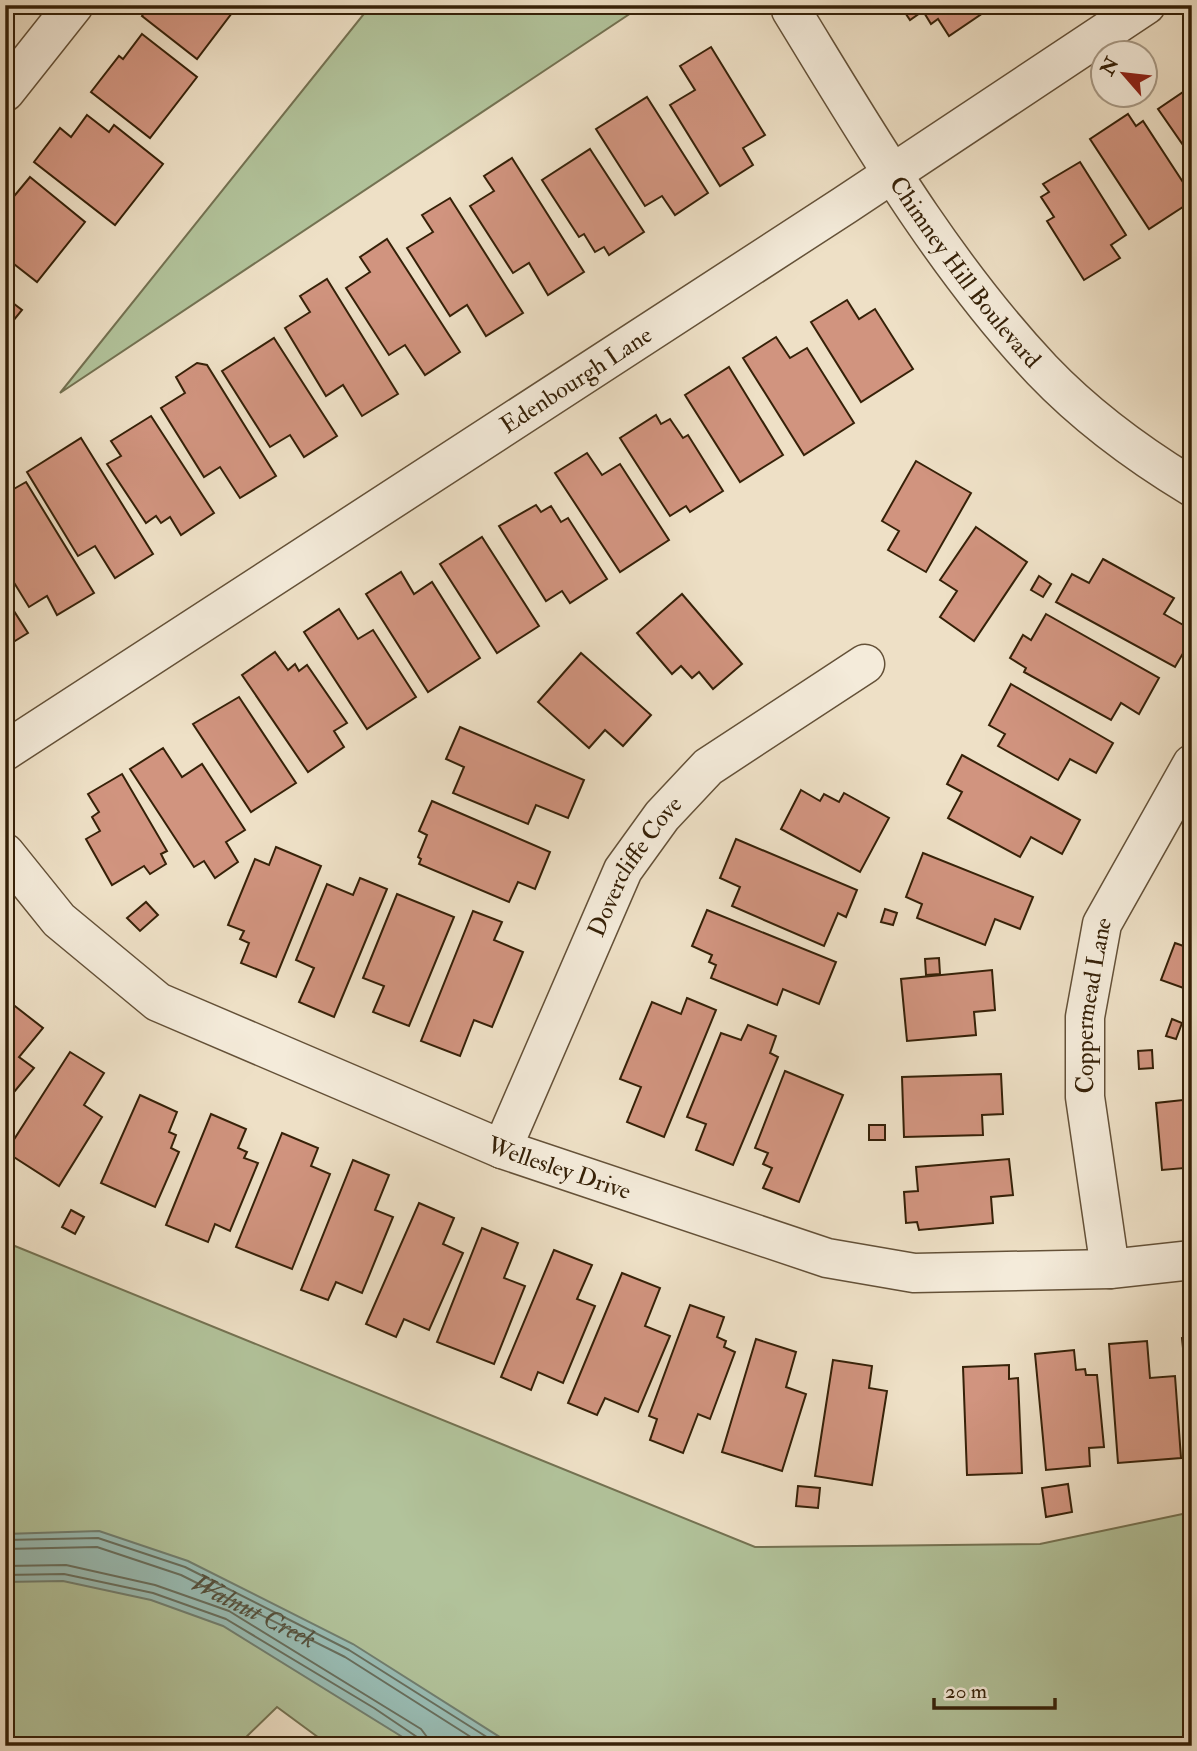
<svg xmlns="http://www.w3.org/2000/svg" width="1197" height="1751" viewBox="0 0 1197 1751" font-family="'IM FELL Double Pica',serif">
<rect width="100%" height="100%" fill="#eee0c6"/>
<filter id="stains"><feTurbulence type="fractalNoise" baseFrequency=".00286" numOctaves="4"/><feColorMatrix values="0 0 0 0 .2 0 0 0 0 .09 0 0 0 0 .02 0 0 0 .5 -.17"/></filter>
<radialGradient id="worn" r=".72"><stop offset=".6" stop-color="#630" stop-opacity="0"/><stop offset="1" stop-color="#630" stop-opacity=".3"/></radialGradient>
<g fill="#b2c39b" stroke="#747252" stroke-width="2">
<polygon points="371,5 643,5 60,393"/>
<polygon points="5,1242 755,1547 1040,1544 1192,1512 1192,1746 330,1746 277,1707 237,1746 5,1746"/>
</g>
<polygon fill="#99bdb5" stroke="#717f70" stroke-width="2" points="99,1531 188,1561 353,1644 514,1746 417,1746 223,1626 151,1600 63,1581 5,1582 5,1534"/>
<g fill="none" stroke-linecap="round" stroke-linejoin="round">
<g stroke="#686f5e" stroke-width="2">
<polyline points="5,1540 98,1538 185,1567 349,1650 501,1746"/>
<path id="s1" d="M 5,1549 L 97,1547 L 181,1575 L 345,1657 L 485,1746"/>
<polyline points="5,1566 66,1565 155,1585 229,1611 421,1729 427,1737 429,1746"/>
<polyline points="5,1575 64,1574 153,1593 226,1619 374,1708 417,1737 420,1746"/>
</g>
</g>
<g fill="#d1947f" stroke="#362108" stroke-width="2">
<polygon points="150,5 238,5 197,59 142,16"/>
<polygon points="900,5 977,5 983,13 949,36 938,19 931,24 923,11 910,20"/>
<polygon points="142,34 197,77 150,138 91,92 119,56 123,59"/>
<polygon points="711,47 765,135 743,148 753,165 720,186 670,105 695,90 680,66"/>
<polygon points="1192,86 1192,158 1158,109"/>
<polygon points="647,97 708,193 675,215 662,196 645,206 596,129"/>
<polygon points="1128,114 1136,126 1143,121 1192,196 1192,201 1149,229 1090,139"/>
<polygon points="87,115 109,132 114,125 163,164 115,225 34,162 60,128 71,137"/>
<polygon points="590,149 644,232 609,255 604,247 595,252 584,234 579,237 542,180"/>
<polygon points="512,158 584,272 548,295 529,263 513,273 470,206 494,191 484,176"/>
<polygon points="1080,162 1126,235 1111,245 1120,258 1084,280 1047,221 1054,217 1041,197 1049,192 1043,184"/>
<polygon points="30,177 85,222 37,282 5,257 5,207"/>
<polygon points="450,198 523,313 486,336 467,305 450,316 407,248 433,232 422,215"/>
<polygon points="387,239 460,352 425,375 405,345 389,355 346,288 370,272 360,257"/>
<polygon points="327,279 398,394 362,416 343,385 326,396 285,328 310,312 300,296"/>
<polygon points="5,297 22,310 5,331"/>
<polygon points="847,300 859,319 875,309 913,369 861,402 811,322"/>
<polygon points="776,337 790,358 807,348 854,423 804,455 743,358"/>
<polygon points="274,338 337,436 304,457 290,435 270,447 222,371"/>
<polygon points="197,363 207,365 276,476 240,498 220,467 204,477 161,408 185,393 176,377"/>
<polygon points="729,367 783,455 740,482 685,395"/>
<polygon points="656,415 661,424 670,419 683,438 688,435 723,491 690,512 686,506 670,516 620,438"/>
<polygon points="151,416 214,513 181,535 170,517 161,523 156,516 146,523 107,464 121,456 111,441"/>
<polygon points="81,438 153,554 115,578 95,546 78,556 27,472"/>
<polygon points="587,453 602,475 620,464 669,540 620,572 555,473"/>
<polygon points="916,461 971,493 926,572 888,550 899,531 882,521"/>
<polygon points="26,482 94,593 57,615 47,596 29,607 5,568 5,494"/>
<polygon points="536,505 541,512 551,506 561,522 568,518 607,579 570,603 562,591 546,601 499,526"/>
<polygon points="976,527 1027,562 974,641 940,617 957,591 940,580"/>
<polygon points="482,537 539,626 497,653 440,564"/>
<polygon points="1103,559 1174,598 1164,614 1192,630 1192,638 1175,667 1056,602 1072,574 1089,583"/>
<polygon points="401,572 414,594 432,582 480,658 428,692 366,594"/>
<polygon points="1039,576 1051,584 1043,597 1031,590"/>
<polygon points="682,594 742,664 713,689 699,672 692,678 681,666 672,674 637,633"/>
<polygon points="5,597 28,633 5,647"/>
<polygon points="339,609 358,639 373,630 416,697 367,729 304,632"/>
<polygon points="1046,614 1159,678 1139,714 1121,703 1111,720 1024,672 1026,668 1010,658 1023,635 1031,640"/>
<polygon points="275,652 288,670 295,664 299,671 307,665 347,723 334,731 344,747 308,772 242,675"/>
<polygon points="581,653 651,715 623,746 605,730 589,748 538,702"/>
<polygon points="1011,684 1113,743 1096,773 1070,759 1058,780 998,746 1005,734 989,725"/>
<polygon points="239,697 296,783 251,812 193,724"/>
<polygon points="460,727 584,780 568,818 536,805 528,824 453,793 464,767 446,759"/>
<polygon points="163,748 182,777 202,764 245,830 226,842 238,862 215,878 204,861 194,867 130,769"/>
<polygon points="962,755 1080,820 1062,854 1031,837 1020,857 948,818 962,792 947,784"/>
<polygon points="122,774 167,851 161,854 166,864 150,874 144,866 112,885 86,839 100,831 92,817 99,812 88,794"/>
<polygon points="801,790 820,801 824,794 839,802 844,793 889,818 860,872 781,829"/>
<polygon points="432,801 550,852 535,889 518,882 509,902 419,864 421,859 418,857 427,835 419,831"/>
<polygon points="736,839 857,890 846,917 838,913 824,946 732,906 740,887 720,878"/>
<polygon points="276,847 321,866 276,977 241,963 249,943 240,939 244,931 228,925 255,859 269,865"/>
<polygon points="923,853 1033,897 1020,929 995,919 985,945 917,918 922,904 906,897"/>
<polygon points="360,878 387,889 334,1017 299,1002 314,968 296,960 327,884 353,895"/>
<polygon points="397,894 454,917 409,1026 373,1012 384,986 363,978"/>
<polygon points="146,902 158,915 140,931 127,918"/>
<polygon points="885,909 897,913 893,925 881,922"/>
<polygon points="707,910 836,962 819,1004 783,989 777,1005 711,978 716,965 709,962 712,955 692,946"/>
<polygon points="473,911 502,922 494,940 523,952 492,1027 474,1020 460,1056 421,1041"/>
<polygon points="1175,943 1192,949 1192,991 1161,980"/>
<polygon points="939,958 940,974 926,975 925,959"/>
<polygon points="992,970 995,1010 974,1012 976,1035 907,1041 901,979"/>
<polygon points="687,998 716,1010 664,1137 627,1122 641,1087 620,1079 652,1002 681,1014"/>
<polygon points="11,1003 43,1028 19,1057 34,1068 5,1103 5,1010"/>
<polygon points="1172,1019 1182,1023 1176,1039 1166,1036"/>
<polygon points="748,1025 776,1036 770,1053 778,1057 733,1165 696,1150 706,1124 687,1117 721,1033 741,1040"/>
<polygon points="1152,1050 1153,1068 1139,1069 1138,1051"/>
<polygon points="70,1052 104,1073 84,1105 102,1117 59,1186 6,1152"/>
<polygon points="785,1071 843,1095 799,1202 763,1188 772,1168 763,1164 768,1153 755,1148"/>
<polygon points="1001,1074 1003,1114 982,1115 983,1135 904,1137 902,1077"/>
<polygon points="140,1095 177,1112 169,1132 176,1135 171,1148 179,1152 155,1207 101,1183"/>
<polygon points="1192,1099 1192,1190 1186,1190 1184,1168 1162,1170 1156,1103"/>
<polygon points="211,1114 246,1129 238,1148 247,1152 244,1158 258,1163 230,1231 215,1224 208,1242 166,1225"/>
<rect x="869" y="1125" width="16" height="15"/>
<polygon points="282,1133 318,1148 311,1166 330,1174 292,1269 236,1247"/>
<polygon points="1009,1159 1013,1195 991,1197 993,1223 919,1230 917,1222 906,1223 904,1192 918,1191 916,1167"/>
<polygon points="353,1160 389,1175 375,1210 393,1217 362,1293 336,1282 328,1300 301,1290"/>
<polygon points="419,1203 454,1218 443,1244 463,1253 429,1330 404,1319 396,1337 366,1324"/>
<polygon points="71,1210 84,1217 75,1234 62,1227"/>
<polygon points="482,1228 518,1243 504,1278 525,1286 494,1364 437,1342"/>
<polygon points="554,1250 592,1265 577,1299 595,1306 563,1383 538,1372 531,1390 501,1377"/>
<polygon points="622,1273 660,1288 645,1326 670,1336 638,1412 605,1398 597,1415 568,1403"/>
<polygon points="690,1305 724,1317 717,1337 726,1341 724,1347 735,1352 710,1419 698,1414 683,1453 650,1440 657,1419 649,1416"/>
<polygon points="1186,1337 1192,1337 1192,1438 1182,1338"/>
<polygon points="756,1339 796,1352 786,1387 806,1394 782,1471 722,1452"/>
<polygon points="1147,1341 1150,1378 1175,1376 1181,1458 1118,1463 1109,1344"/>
<polygon points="1074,1350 1076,1370 1085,1369 1086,1375 1097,1375 1104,1447 1089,1448 1090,1466 1046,1470 1035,1354"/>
<polygon points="833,1360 872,1366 869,1388 887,1391 872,1485 815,1476"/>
<polygon points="1009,1365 1009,1379 1018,1378 1022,1473 967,1475 963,1367"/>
<polygon points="1068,1484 1072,1512 1046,1517 1042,1488"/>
<polygon points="798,1486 820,1488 818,1508 796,1506"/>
</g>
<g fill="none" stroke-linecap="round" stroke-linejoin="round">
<defs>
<g id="minor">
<path id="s2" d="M 791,10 C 867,134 942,264 1042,370 C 1085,415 1139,455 1192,487"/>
<polyline points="5,92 74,5"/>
<path id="s3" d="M 5,751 L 845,205 L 1146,5"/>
<path id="s4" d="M 5,853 L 59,920 L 158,1002 L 502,1149 L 827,1258 L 914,1273 L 1110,1269 L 1192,1260"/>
<path id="s5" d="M 502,1149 L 623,870 L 662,816 L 708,767 L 865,664"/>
<path id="s6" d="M 1110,1269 L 1085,1097 L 1085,1017 L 1102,924 L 1192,764"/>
</g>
</defs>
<use href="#minor" stroke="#645138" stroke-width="41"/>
<use href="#minor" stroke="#f4ebda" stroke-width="38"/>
</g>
<g text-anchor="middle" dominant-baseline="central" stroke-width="7" stroke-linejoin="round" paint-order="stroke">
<g font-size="24" fill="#362108" stroke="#f4ebda">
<text stroke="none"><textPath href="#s2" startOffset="315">Chimney Hill Boulevard</textPath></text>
<text stroke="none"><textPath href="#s3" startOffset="681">Edenbourgh Lane</textPath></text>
<text stroke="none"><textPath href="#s5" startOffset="313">Dovercliffe Cove</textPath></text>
<text stroke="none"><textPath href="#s6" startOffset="266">Coppermead Lane</textPath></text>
<text stroke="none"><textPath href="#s4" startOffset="649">Wellesley Drive</textPath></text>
</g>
<g font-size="26" font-style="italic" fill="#54503c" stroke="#f4ebda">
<text stroke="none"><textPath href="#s1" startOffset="262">Walnut Creek</textPath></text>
</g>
</g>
<rect width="1197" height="1751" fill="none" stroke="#eee0c6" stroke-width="28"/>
<rect x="7" y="7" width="1183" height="1737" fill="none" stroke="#362108" stroke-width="3.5"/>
<rect x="14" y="14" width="1169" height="1723" fill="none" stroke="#362108" stroke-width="2"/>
<g transform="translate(1124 74) rotate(298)"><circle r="33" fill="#f4ebda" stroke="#a89a86" stroke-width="2"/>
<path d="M0-5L12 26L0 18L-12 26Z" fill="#8f2418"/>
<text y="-10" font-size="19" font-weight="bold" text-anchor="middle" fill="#362108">N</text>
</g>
<path d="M934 1698v10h121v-10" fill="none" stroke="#362108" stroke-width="3.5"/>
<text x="945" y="1698" font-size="21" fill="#362108" stroke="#f4ebda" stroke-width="5" paint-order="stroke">20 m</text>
<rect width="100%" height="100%" filter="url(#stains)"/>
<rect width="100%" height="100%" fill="url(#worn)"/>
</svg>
